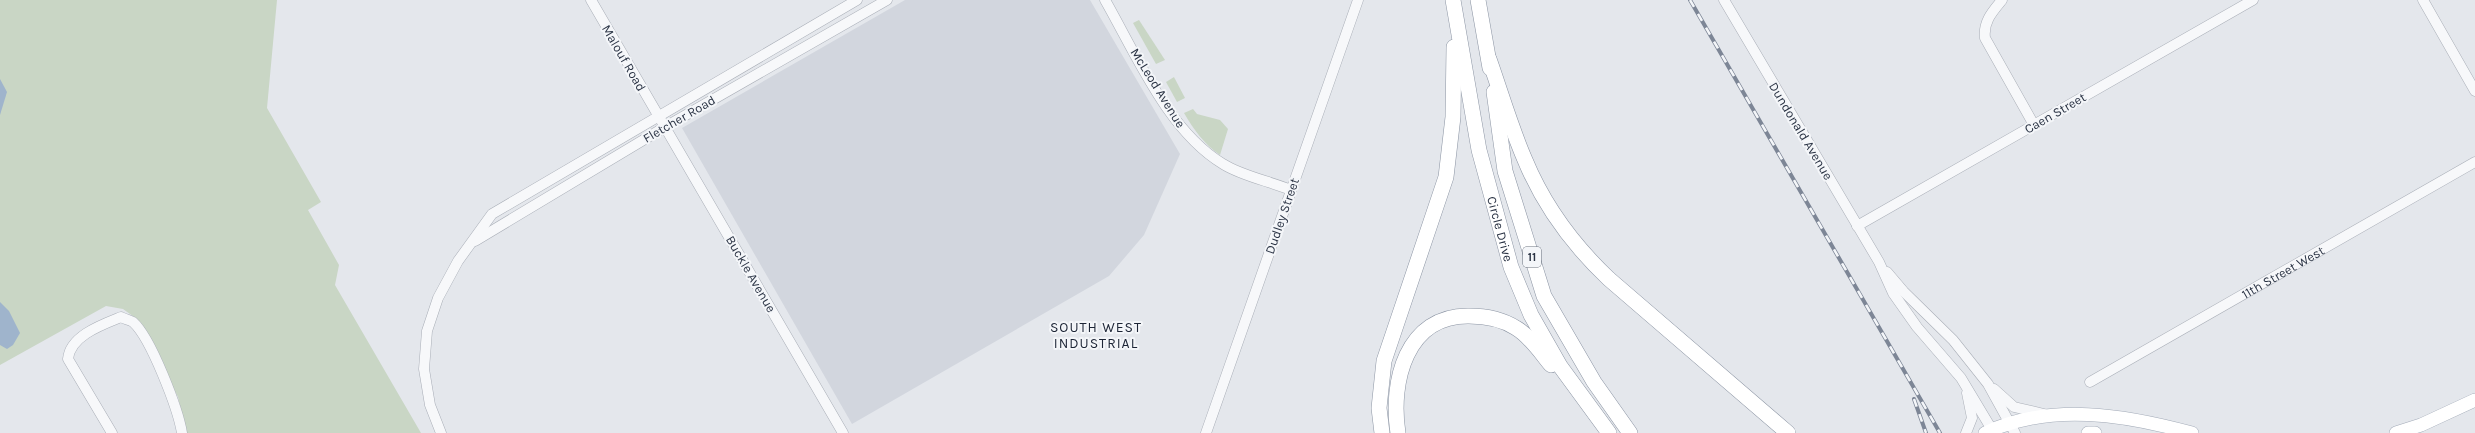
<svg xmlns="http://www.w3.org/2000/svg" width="2475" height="433" viewBox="0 0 2475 433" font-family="Karla,sans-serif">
<rect width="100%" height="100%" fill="#e4e7ec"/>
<polygon fill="#d2d6de" points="905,0 1090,0 1180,154 1144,235 1109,276 852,424 682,128"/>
<g fill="#c9d6c5">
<polygon points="0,0 277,0 267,108 321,202 308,210 339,265 335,285 421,433 186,433 178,397 137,319 123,309 106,306 0,365"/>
<polygon points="1139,20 1165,60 1156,64 1133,23"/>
<polygon points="1174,77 1185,98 1177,102 1166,82"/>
<path d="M 1193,109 L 1197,114 L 1220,120 L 1228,129 L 1220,155 C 1204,144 1194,130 1184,113 Z"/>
</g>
<g fill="#9fb4cc">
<polygon points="0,79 7,92 0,115"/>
<polygon points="0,302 9,311 20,333 13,345 7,349 0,345"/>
</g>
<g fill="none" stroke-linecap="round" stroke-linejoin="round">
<defs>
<g id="minor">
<polyline points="591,0 843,433"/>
<path d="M 1105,0 C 1136,54 1168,131 1223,164 C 1242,176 1269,181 1291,190"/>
<polyline points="1724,0 1879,262 1893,293 1917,327 1961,378 1994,433"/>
<path d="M 2002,0 C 1992,12 1983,22 1985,38 L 2034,125"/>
<polyline points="2423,0 2475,91"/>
<polyline points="1857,226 2253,0"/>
<polyline points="475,241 665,127 887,0"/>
<polyline points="1887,272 1904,292 1953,340 1988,384 2015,433"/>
<path id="s1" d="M 2090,382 L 2475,162"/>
<polyline points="1994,389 2014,407 2044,414"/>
<path d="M 112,433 L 68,359 C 70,336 101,325 121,317 C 124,319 130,320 133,322 C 151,338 178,409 182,433"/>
<polyline points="441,433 430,405 424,369 427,331 438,298 458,261 492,214 857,0"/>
<polyline points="1206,433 1358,0"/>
<polyline points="1966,433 1972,418 1967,393"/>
</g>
<g id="major">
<path d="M 1985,433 C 2050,402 2126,415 2192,433"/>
<polyline points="2088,433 2095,433"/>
<polyline points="2396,433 2421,425 2475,400"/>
</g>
<g id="highway">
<path id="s2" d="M 1453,0 L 1479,150 L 1511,267 L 1531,315 L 1560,366 L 1609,433"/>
<polyline points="1478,0 1490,68"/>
<path d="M 1489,59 C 1501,93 1511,128 1525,160 C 1544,206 1573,245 1609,279 L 1788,433"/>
<polyline points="1494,92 1505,171 1544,296 1594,382 1630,433"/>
<polyline points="1382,433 1379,408 1384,361 1446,177 1453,117 1454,47"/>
<path d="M 1398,433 C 1390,382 1406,315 1469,316 C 1486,316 1502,319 1516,328 C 1530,336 1541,353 1551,365"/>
</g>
</defs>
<use href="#minor" stroke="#a9aeb7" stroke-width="11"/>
<use href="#major" stroke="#a3abb8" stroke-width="14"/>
<use href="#highway" stroke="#8b94a3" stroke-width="16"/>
<use href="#minor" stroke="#f7f8fa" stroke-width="10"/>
<use href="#major" stroke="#fff" stroke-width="13"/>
<use href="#highway" stroke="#fff" stroke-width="15"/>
<defs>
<g id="rail">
<polyline points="1690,0 1940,433"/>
<polyline points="1914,399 1926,433"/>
</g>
</defs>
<use href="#rail" stroke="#7d8696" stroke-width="4"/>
<use href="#rail" stroke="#f4f6f9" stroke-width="2.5" stroke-dasharray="8" stroke-linecap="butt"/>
</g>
<g text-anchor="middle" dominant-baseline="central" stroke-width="4" stroke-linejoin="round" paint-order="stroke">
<rect fill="#f4f6f9" stroke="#676e7b" stroke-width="1" x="1523" y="247" width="18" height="20" rx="3"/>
<g font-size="12" font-weight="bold" fill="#2b3445">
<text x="1532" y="257">11</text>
</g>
<g font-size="13" fill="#2b3445" stroke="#f4f6f9">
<text transform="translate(624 58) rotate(60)">Malouf Road</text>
<text transform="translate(1158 88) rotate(58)">McLeod Avenue</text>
<text transform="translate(2055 113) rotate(-30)">Caen Street</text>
<text transform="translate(679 119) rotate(-30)">Fletcher Road</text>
<text transform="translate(1801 131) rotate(59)">Dundonald Avenue</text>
<text transform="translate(1282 216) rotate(-71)">Dudley Street</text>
<text stroke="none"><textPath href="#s2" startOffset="234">Circle Drive</textPath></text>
<text stroke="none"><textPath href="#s1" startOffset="222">11th Street West</textPath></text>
<text transform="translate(751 274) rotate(60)">Buckle Avenue</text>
</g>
<g font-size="14" letter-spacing="1" fill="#1d2536" stroke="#f4f6f9">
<text x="1096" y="327">SOUTH WEST<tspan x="1096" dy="16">INDUSTRIAL</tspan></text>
</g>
</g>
</svg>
